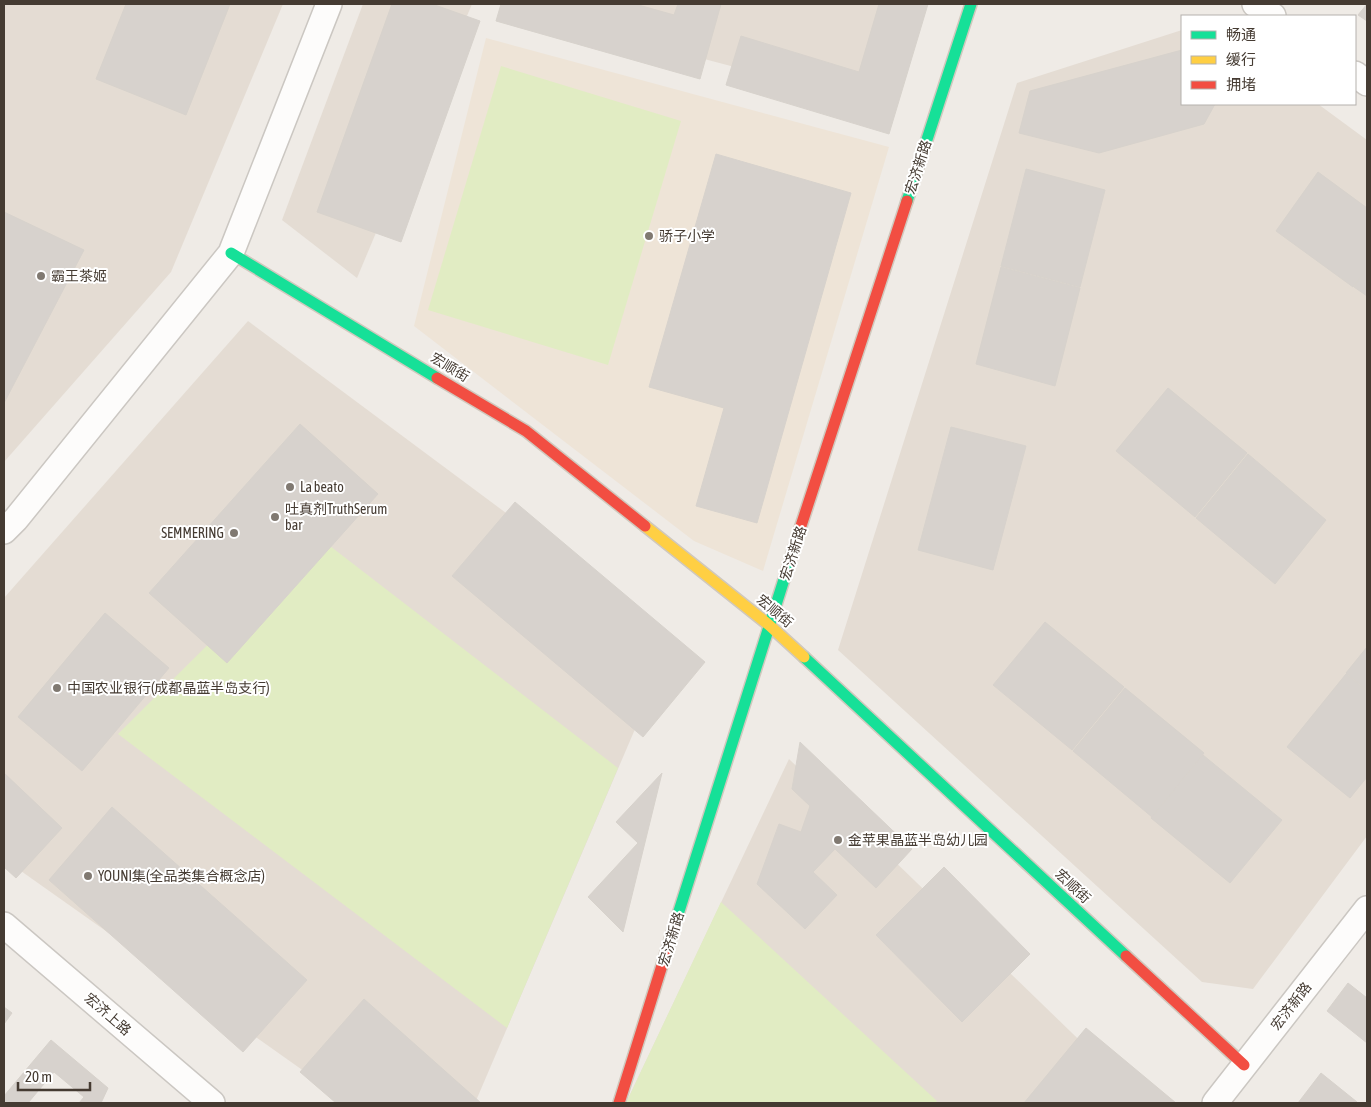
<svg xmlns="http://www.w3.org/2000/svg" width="1371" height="1107" viewBox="0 0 1371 1107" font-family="'Asap Condensed','Noto Sans SC',sans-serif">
<rect width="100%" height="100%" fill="#efebe6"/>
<g fill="#e4dcd3">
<polygon points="4,4 283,4 171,272 4,462"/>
<polygon points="363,4 472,4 357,278 282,220"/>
<polygon points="496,4 902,4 863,101"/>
<polygon points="1182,30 1182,104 1318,104 1367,140 1367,836 1253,989 1202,982 838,650 1017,83"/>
<polygon points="248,321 674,638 475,1103 349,1103 4,859 4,598"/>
<polygon points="789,759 1134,1093 1124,1103 626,1103"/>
</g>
<polygon fill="#eee4d7" points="486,38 889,147 763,571 694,541 414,326"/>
<g fill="#e1ecc3">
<polygon points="501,66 681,121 608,365 428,310"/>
<polygon points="317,536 618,768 507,1028 118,734"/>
<polygon points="721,902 937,1101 935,1103 626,1103"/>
</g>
<g fill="#d7d2cd" stroke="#d7d2cc">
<polygon points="126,4 230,4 186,115 96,79"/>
<polygon points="392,4 432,4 480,21 401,242 317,212"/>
<polygon points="501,4 635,4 674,15 678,4 721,4 700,79 496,21"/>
<polygon points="879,4 928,4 889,134 726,85 741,36 859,72"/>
<polygon points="1367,4 1367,21 1358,15"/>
<polygon points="1182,50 1182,104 1215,104 1204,124 1099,153 1019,133 1030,91"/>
<polygon points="716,154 851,193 757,523 696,506 724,408 649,387"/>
<polygon points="1026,169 1105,190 1080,287 1001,266"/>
<polygon points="1318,172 1367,208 1367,268 1353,287 1276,231"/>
<polygon points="4,212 84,250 4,403"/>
<polygon points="1001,267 1080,288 1055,386 976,364"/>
<polygon points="1367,268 1367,296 1354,287"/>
<polygon points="1168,388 1247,453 1195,517 1116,451"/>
<polygon points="300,424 378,494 227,663 149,593"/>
<polygon points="951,427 1026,446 993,570 918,550"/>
<polygon points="1248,454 1326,520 1275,584 1196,518"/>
<polygon points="515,502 705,662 643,737 452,576"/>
<polygon points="105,613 169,668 82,771 18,717"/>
<polygon points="1045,622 1124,687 1072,750 993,685"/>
<polygon points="1367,647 1367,690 1346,673"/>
<polygon points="1346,674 1367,691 1367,777 1350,798 1287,747"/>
<polygon points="1125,688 1204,753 1152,817 1073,751"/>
<polygon points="800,742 912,849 876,888 835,849 813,872 837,895 805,929 757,884 779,824 801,832 810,806 792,789"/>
<polygon points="1203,755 1282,820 1230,883 1151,818"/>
<polygon points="4,773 62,828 16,878 4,867"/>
<polygon points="662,773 623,932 588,897 638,843 616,822"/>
<polygon points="112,807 307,980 243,1052 49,880"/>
<polygon points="944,867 1030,954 962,1022 876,935"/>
<polygon points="1348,983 1367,998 1367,1043 1327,1011"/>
<polygon points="364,999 481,1103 336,1103 300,1072"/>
<polygon points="4,1007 12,1013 4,1024"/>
<polygon points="1086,1028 1176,1103 1024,1103"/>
<polygon points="51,1040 108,1088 101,1103 79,1103 84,1097 54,1072 28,1103 4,1103 4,1096"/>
<polygon points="1321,1073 1357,1102 1356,1103 1298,1103"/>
</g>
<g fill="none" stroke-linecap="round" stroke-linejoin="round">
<defs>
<g id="street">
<polyline points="1255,4 1273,16"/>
<polyline points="1355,74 1367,83"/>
<polyline points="4,531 16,519 231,253 329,4"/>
<polyline points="4,925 212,1103"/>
<polyline points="1215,1103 1367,909"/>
</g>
<g id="fast">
<polyline points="907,201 971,4"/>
<polyline points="231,253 437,378"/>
<polyline points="804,657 1126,956"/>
<polyline points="674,927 799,532"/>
</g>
<polyline id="slow" points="645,526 769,625 804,657"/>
<g id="jam">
<polyline points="437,378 526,431 645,526"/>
<polyline points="799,532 907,201"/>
<polyline points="1126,956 1244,1065"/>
<polyline points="619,1103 674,927"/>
</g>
</defs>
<use href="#street" stroke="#cbc7c2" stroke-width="28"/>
<use href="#fast" stroke="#d0c8bd" stroke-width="14"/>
<use href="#slow" stroke="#d0c8bd" stroke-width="14"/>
<use href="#jam" stroke="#d0c8bd" stroke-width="14"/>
<use href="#street" stroke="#fdfcfb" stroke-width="25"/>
<use href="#fast" stroke="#16e098" stroke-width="11"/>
<use href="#slow" stroke="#ffcf43" stroke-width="11"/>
<use href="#jam" stroke="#f24e42" stroke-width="11"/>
</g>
<g fill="#807971" stroke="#fff" stroke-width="2">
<circle cx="649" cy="236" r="5"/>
<circle cx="41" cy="276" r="5"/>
<circle cx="290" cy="487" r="5"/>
<circle cx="275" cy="517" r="5"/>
<circle cx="234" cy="533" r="5"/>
<circle cx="57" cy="688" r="5"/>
<circle cx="838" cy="840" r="5"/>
<circle cx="88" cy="876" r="5"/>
</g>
<g text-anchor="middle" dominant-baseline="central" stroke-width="4" stroke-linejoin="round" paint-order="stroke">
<g font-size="14" fill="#453b32" stroke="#fff">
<text transform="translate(918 167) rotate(-72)">宏济新路</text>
<text transform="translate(450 367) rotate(31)">宏顺街</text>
<text transform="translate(793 553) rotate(-72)">宏济新路</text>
<text transform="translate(775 611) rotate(40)">宏顺街</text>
<text transform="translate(1073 886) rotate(43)">宏顺街</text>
<text transform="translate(671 939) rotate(-73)">宏济新路</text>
<text transform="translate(1291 1006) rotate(-52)">宏济新路</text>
<text transform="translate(108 1014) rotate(41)">宏济上路</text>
</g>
<g font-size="14" fill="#453b32" stroke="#fff" text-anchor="start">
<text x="659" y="236">骄子小学</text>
<text x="51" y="276">霸王茶姬</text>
<text x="300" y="487">La beato</text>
<text x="285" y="509">吐真剂TruthSerum<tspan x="285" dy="16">bar</tspan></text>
<text x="224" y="533" text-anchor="end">SEMMERING</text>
<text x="67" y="688">中国农业银行(成都晶蓝半岛支行)</text>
<text x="848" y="840">金苹果晶蓝半岛幼儿园</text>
<text x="98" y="876">YOUNI集(全品类集合概念店)</text>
</g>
</g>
<rect width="1371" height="1107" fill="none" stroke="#453b32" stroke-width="10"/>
<rect x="1181" y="15" width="175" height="90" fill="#ffffff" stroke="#b5b1ad"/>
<rect x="1191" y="31" width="25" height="8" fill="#16e098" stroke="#b5b1ad"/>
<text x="1226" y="40" font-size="15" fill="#453b32">畅通</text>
<rect x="1191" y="56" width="25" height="8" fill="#ffcf43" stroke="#b5b1ad"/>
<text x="1226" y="65" font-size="15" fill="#453b32">缓行</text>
<rect x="1191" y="81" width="25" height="8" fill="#f24e42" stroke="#b5b1ad"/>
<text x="1226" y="90" font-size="15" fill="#453b32">拥堵</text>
<path d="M18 1082v8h72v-8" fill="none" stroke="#453b32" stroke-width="2.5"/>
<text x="25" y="1082" font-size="15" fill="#453b32" stroke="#ffffff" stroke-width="4" paint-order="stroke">20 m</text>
</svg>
